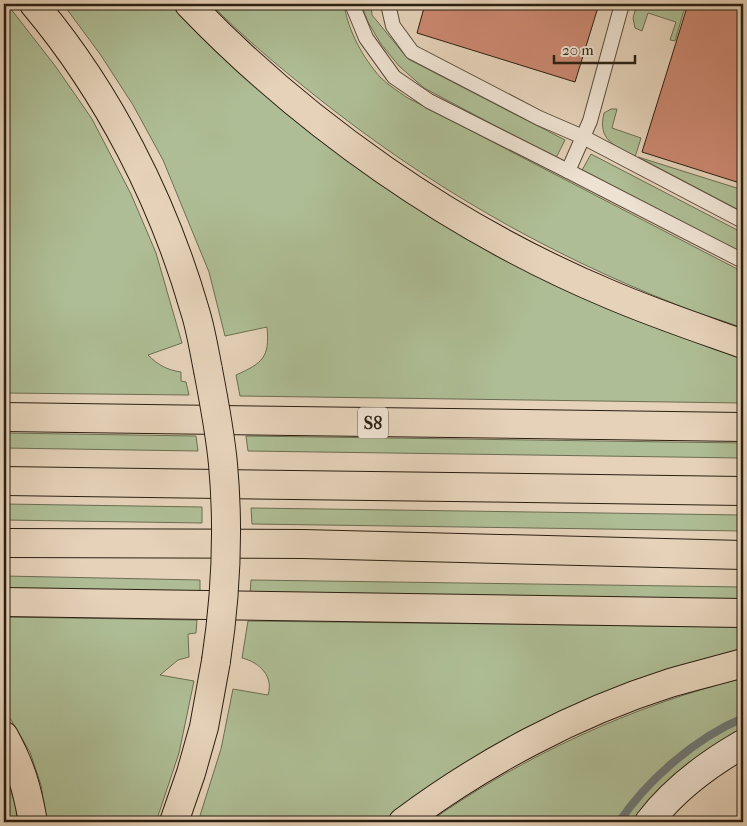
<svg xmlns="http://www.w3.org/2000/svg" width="747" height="826" viewBox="0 0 747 826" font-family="'IM FELL French Canon',serif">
<rect width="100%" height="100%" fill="#e5d2b9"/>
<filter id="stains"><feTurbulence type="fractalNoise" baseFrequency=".004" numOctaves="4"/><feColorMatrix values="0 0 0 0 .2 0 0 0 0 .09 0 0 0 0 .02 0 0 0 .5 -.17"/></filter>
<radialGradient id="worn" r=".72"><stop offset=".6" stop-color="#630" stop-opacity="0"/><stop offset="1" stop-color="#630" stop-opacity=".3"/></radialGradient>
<g fill="#aebd95" stroke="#6c6e52">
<path d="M 4,4 L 7,4 L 56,67 L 92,119 L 131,194 L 156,253 L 182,343 L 148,355 C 158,365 167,370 181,372 L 181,381 L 186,382 L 189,395 L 4,393 Z"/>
<path d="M 63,4 L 173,4 L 202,33 L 577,293 L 677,335 L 743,356 L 743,403 L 240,396 L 236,375 C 263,363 270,357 267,327 L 225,336 L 209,272 L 163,160 L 133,105 L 100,54 Z"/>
<path d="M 211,4 L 344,4 C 348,31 363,58 381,78 C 388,85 398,91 406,97 L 743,272 L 743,328 C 721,320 697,313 675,304 C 543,252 424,183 313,94 C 278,66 242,36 211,4 Z"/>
<polygon points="361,4 371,4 372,15 408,59 565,140 556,158 424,88 399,66 381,44 368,22"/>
<polygon points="637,4 676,4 685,7 675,41 670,40 676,22 648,13 642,31 635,28 633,18"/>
<path d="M 611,109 L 617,109 L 612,128 L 641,138 L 635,157 C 615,146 597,140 604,113 Z"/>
<polygon points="591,154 743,233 743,256 581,172"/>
<polygon points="638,157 743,190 743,211 737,209"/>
<polygon points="4,433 196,436 198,451 4,448"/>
<polygon points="246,436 743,443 743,458 248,451"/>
<polygon points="4,504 202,507 202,523 4,520"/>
<polygon points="251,508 743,515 743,531 252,524"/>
<polygon points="4,576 200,580 200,594 4,591"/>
<polygon points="251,580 743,587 743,601 250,595"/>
<polygon points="4,617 197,620 196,633 188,634 189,657 178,660 160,675 194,681 179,753 156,822 47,822 41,785 30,752 4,708"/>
<path d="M 248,621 L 743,627 L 743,651 L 400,810 L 383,822 L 198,822 L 221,749 L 233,689 L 268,695 C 274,676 259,662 242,658 Z"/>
<path d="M 743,678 L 743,730 L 735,734 L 639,814 L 633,822 L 429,822 C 523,756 632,706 743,678 Z"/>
<polygon points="4,769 16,807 17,822 4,822"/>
</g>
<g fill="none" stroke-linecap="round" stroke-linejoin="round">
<path stroke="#6e7976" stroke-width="8" d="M 619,822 C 648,779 696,738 743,718"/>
</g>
<g fill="#cb8871" stroke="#2b1f10">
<polygon points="425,4 599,4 575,82 417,33"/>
<polygon points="688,4 743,4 743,184 642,152"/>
</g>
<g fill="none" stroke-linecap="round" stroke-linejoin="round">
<defs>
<g id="lane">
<polyline points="352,4 366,38 394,77 429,101 568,171 743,261"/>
<polyline points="388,4 393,26 412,52 539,118 583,137 743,221"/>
<polyline points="568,171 590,121 622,4"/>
</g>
<path id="secondary" d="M 649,822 C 674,789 708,764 743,744"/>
<g id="highway">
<path d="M 34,4 C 108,92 163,200 195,311 C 201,330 204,350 208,370"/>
<path d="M 189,4 C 305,125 454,229 609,294 C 653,313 698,328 743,344"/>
<polyline points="4,417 743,427"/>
<polyline points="4,481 743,491"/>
<polyline points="4,543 303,544 743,555"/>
<polyline points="4,602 743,613"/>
<path d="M 4,736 C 21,767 27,788 33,822"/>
<polyline points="174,822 191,773 204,727 216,661"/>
<path d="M 403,822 C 482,763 575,713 670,683 C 694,676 719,670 743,663"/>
</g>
</defs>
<use href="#lane" stroke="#5a4c3a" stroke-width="16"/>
<use href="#secondary" stroke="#2b1f10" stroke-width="30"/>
<use href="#highway" stroke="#2b1f10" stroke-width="30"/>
<use href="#lane" stroke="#eee2d2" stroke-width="14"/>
<use href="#secondary" stroke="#eee2d2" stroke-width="28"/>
<use href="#highway" stroke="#e5d2b9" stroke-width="28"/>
<defs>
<path id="highway-bridge" d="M 208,370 C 214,401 220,433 223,464 C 229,530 226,595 216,661"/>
</defs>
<use href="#highway-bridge" stroke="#2b1f10" stroke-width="30" stroke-linecap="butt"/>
<use href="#highway-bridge" stroke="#e5d2b9" stroke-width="28"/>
</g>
<g text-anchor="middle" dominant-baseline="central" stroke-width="4.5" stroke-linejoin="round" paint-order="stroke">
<rect fill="#eee2d2" stroke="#665a4a" stroke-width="1" x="358" y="407.5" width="30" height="31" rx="4"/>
<g font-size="18" font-weight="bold" fill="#2b1f10">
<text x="373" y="423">S8</text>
</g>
</g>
<rect width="747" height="826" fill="none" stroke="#e5d2b9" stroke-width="20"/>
<rect x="5" y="5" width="737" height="816" fill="none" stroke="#2b1f10" stroke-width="2.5"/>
<rect x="10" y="10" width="727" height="806" fill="none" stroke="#2b1f10"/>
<path d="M554 55v8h81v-8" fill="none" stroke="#2b1f10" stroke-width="2.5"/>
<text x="562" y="55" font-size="15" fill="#2b1f10" stroke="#eee2d2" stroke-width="4" paint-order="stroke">20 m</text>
<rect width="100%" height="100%" filter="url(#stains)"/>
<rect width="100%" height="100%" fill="url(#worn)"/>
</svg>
